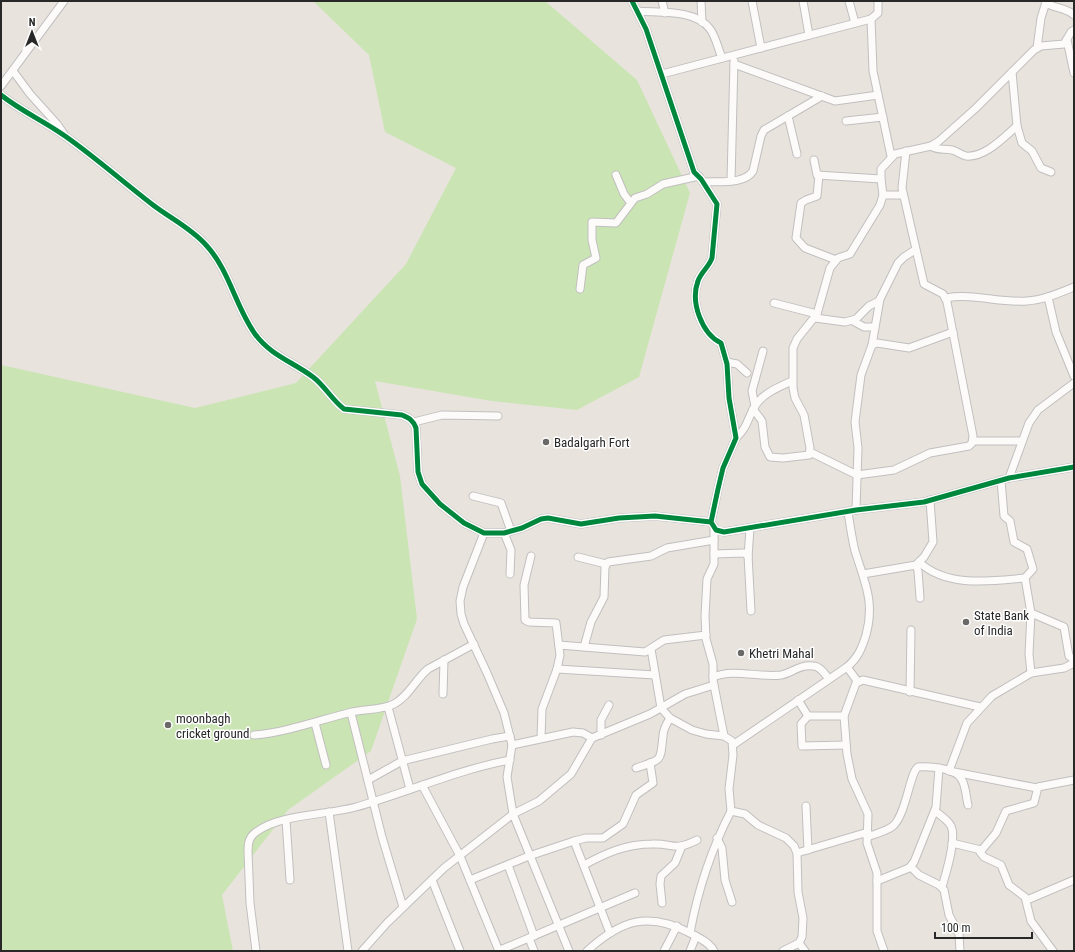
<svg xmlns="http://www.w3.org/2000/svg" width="1075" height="952" viewBox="0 0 1075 952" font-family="'Roboto Condensed',sans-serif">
<rect width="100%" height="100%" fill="#e8e3dd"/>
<polygon fill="#cae5b3" points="313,1 545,1 637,80 690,193 639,377 577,410 492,401 375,381 400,476 417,619 371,751 288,810 222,895 233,951 1,951 1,365 195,408 296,383 406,264 456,168 385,132 369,55"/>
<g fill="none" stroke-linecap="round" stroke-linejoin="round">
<defs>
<g id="minor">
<path d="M 632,1 L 646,29 L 694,172 L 701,179 L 717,204 L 712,258 C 709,267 701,272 698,281 C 690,302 702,334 721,343 L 727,364 L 729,398 L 736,438 L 723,468 L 718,489 L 711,522 L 716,530 L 724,532 L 856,510 L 924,502 L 1009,478 L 1074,467"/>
<polyline points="662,1 665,13"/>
<polyline points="701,1 702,22"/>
<polyline points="752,1 761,48"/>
<polyline points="803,1 809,35"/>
<polyline points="849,1 855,23"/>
<path d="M 1045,1 C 1049,8 1066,7 1074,15"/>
<path d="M 637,11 C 660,13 695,9 710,29 C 716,37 718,49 722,58"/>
<polyline points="871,19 873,71 891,156"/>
<polyline points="1067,40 1074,73"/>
<polyline points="1037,48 1041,18 1046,2"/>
<polyline points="734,64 835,101 878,95"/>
<polyline points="13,71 30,94 57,124 64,134"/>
<polyline points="1012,72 1017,126 1022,143 1032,151 1041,168 1051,172"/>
<polyline points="662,74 871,19 878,13 878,1"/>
<polyline points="1,86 64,1"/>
<path d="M 1,95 C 21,111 44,121 65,136 C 95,157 123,182 153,205 C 170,218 191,228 206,245 C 230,271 235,306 255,334 C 270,355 293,362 313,377 C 325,386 332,400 344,409 L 402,415 C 409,418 413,420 416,428 L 418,472 L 422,484 L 440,504 L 464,523 L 484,533 L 504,533 L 522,528 L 541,519 L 548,518 L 581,524 L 619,518 L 655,516 L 711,522"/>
<polyline points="788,116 797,154"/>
<polyline points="846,121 883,117"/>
<path d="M 931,146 C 938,151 944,148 952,150 C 957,151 961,155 966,156 C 985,158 1004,137 1017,126"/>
<polyline points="814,160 817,175 881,179"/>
<polyline points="616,175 624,194 630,202"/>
<polyline points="819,175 817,196 806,200 801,203 796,238 805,248 836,260"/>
<polyline points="731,181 734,61"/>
<path d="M 703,182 C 718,181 744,185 753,171 L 761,136 L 764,130 L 822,96"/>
<polyline points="883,195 903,195"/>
<polyline points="580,289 583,265 596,258 592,240 592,222 616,223 635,198 647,194 663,184 699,176"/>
<polyline points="1048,297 1056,332 1074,376"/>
<path d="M 946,298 C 973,293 1000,303 1027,301 C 1043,300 1059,293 1074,287"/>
<polyline points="774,303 817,314"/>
<polyline points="815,318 845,322 856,319 869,306 879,301 898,263 904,257 915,250"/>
<polyline points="853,321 864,327 875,327"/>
<polyline points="872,345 880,299"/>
<polyline points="727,362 737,364 747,373"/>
<polyline points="755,406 752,391 763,351"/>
<polyline points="753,409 762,421 765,447 770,457 783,458 809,455 810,448 804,415 795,398 793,388 793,348 797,339 817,314 830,268 838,258 850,254 880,205 883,195 881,179 881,169 895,154 931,146 939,141 976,108 1034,50 1041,46 1064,44 1071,32 1074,30"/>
<polyline points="414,422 442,415 498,416"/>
<path d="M 736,438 C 748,427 747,419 755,406 C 763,393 779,387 792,381"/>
<polyline points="973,441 1022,441"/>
<polyline points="810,452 857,475 894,470 930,453 969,446 972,443 973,436 947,302 943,294 924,284 902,188 906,151"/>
<polyline points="1009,478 1029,423 1038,410 1074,383"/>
<polyline points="1001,480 1004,516 1010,521 1014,542 1027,549 1033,569 1025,578 1031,613 1029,654 1031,673"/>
<polyline points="473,496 501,503 511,531"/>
<polyline points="856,510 858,448 855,422 861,375 872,345 877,343 909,348 953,332"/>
<polyline points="714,528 714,564 707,579 705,616 706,639 713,664 713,680 724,736"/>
<polyline points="484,533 463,587 460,601 461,614 464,624 487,673 504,713 512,745 507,777 513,814 569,951"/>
<polyline points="504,533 511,550 510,574"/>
<polyline points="714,554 744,553 748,555 751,611"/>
<polyline points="531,556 524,585 525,620 529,622 556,623 560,655 557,669 542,709 541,738"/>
<polyline points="578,557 606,564"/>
<polyline points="748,557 750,528"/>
<path d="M 919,562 C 947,588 991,581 1025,578"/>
<polyline points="916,565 924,557 933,542 930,500"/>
<polyline points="863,574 916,565 918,571 920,598"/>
<polyline points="1031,613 1064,627 1069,656 1074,660"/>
<polyline points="559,645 645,652 664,640 706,635"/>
<polyline points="584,647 591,622 604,597 605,567 608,562 651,556 667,548 714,540"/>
<polyline points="651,649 661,708 670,718 692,730 706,734 724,736 732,741 733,755 729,789 731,811 745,814 758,825 786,838 794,846 797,853 798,892 803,918 802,937 799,943 783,951"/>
<polyline points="847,667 858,682"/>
<polyline points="557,669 655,675"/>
<path d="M 713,677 C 735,668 758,678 781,675 C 792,673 800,664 813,666 C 820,666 825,674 829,679"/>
<polyline points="910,692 911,630"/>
<polyline points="443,694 444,660"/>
<polyline points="798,700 808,716"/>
<polyline points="388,707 410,789"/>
<polyline points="351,713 382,837 403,907"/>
<polyline points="844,716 808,716 801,724 802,746 846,745"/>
<polyline points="315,723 326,765"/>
<path d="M 254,735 C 288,732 319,720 352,712 C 366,709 382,710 394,704 C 408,697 416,679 428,669 L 474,644"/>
<polyline points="601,735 601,720 609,705"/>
<polyline points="512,745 573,732 583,733 592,738"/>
<path d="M 733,745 L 847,667 C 858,658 862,648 866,635 C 875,602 865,583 855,551 C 852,539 850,525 848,512"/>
<path d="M 636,768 C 663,759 660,762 663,736 C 663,729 667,723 670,718"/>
<polyline points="368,780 402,761 492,739 510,736"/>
<polyline points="422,785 460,856 499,951"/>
<polyline points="1037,788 949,771 967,723 992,696 1031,673 1064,668 1074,663"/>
<polyline points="806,806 808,850"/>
<path d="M 935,811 C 940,815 948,820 951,826 C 957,839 946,873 942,887"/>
<polyline points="329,812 348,951"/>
<polyline points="286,820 290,880"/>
<path d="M 867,837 C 875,834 887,831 893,826 C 906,815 910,772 918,767 C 929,766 957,768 962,780 C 966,787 966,797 968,805"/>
<polyline points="717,838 722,848 725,880 732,902"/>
<polyline points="574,841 610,933"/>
<polyline points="952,843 981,850"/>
<polyline points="797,853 868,832"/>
<polyline points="508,865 534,936"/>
<path d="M 584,865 C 606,853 626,844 652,844 C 674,843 673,852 697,840"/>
<polyline points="911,867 919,875 939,885 944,890 949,915 959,934 960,951"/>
<polyline points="432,880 460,951"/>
<polyline points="470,880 529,856 574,841 586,838 603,838 623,824 636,795 653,783 650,763"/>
<polyline points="877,881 909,868 914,862 936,807 939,768"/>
<polyline points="1027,900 1074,880"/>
<polyline points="662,903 660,884 661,876 675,863 682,846"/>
<path d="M 690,933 C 698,889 711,850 731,811"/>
<polyline points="529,938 534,951"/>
<polyline points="799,943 805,951"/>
<path d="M 256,951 L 250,903 L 248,851 C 248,843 249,837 256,832 C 280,814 327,815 356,807 C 408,792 457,770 510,760"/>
<polyline points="362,951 387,923 444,868 513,814 539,801 571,774 592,738 650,714 685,694 714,685"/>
<polyline points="498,951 635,893"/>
<path d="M 587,951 C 621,920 648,911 690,933 C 698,937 710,943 714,951"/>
<polyline points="664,951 677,926"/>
<polyline points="690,951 696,936"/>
<polyline points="884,951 877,931 877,873 867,843 868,814 852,779 847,754 844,716 856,683 863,680 980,707"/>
<polyline points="1053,951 1031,921 1025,897 1009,885 1001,865 984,857 980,852 996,833 1006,811 1034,803 1038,787 1074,780"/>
</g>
</defs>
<use href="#minor" stroke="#c1bfbf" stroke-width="9"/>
<use href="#minor" stroke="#fcfbfa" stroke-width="7"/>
<defs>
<g id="cycleway">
<path d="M 632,1 L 646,29 L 694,172 L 701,179 L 717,204 L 712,258 C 709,267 701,272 698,281 C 690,302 702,334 721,343 L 727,364 L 729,398 L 736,438 L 723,468 L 718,489 L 711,522 L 716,530 L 724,532 L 856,510 L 924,502 L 1009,478 L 1074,467"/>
<path d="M 1,95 C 21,111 44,121 65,136 C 95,157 123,182 153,205 C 170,218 191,228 206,245 C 230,271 235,306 255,334 C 270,355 293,362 313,377 C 325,386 332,400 344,409 L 402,415 C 409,418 413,420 416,428 L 418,472 L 422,484 L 440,504 L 464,523 L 484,533 L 504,533 L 522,528 L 541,519 L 548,518 L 581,524 L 619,518 L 655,516 L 711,522"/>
</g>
</defs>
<use href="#cycleway" stroke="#fff" stroke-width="8"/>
<use href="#cycleway" stroke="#00873e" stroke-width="5"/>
</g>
<g fill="#6b6967" stroke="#fff" stroke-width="1.5">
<circle cx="546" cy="442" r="4"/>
<circle cx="966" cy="622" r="4"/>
<circle cx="741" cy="653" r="4"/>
<circle cx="168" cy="725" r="4"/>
</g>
<g text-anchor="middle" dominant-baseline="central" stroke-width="3" stroke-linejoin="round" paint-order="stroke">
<g font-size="13" fill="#282828" stroke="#fff" text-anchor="start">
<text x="554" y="442">Badalgarh Fort</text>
<text x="974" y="615">State Bank<tspan x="974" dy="15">of India</tspan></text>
<text x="749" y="653">Khetri Mahal</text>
<text x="176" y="718">moonbagh<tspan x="176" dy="15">cricket ground</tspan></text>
</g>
</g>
<rect width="1075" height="952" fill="none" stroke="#282828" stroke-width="4"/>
<g transform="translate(32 32)" stroke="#ffffff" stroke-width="3" paint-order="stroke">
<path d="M0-3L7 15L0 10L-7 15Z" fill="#282828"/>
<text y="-6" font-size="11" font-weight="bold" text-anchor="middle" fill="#282828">N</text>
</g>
<path d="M935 932v6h97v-6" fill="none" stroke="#282828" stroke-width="2"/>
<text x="941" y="932" font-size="12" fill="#282828" stroke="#ffffff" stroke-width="3" paint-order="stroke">100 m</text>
</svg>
